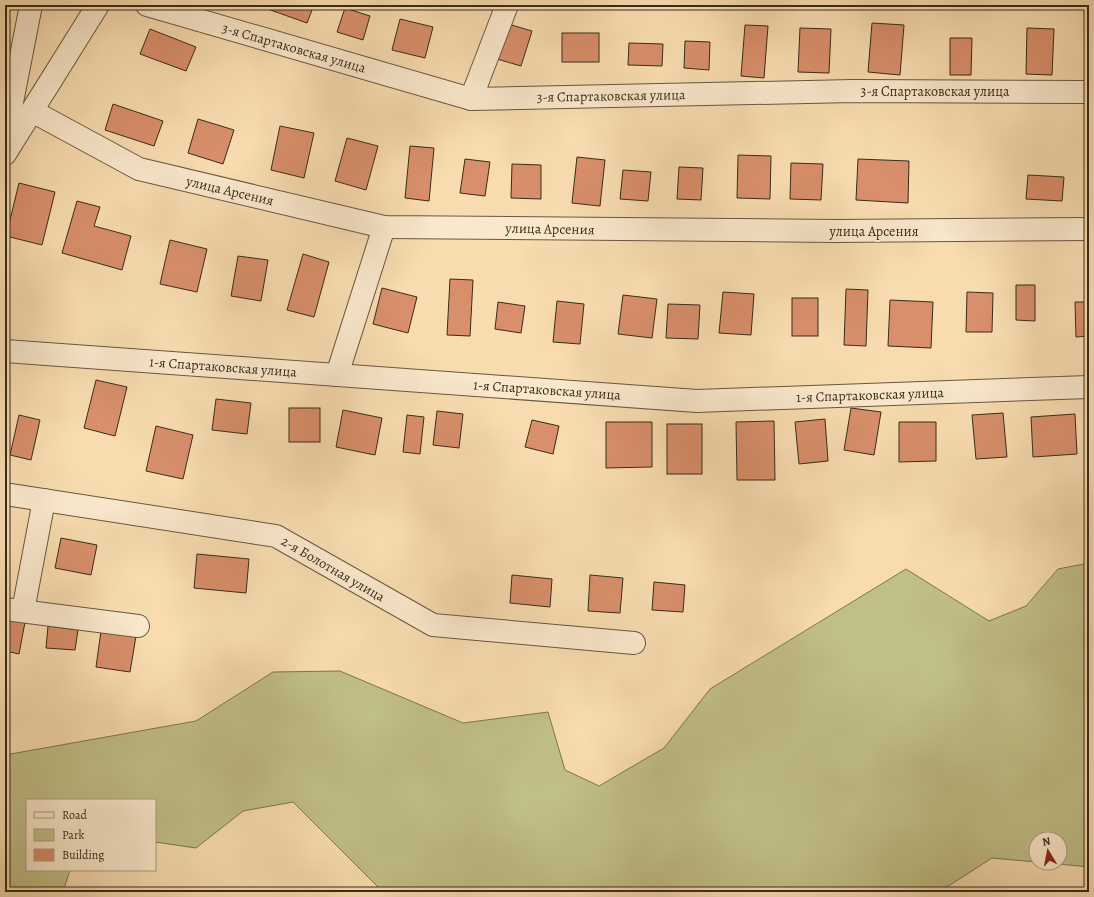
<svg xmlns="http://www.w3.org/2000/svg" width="1094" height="897" viewBox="0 0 1094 897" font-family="Alegreya,serif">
<rect width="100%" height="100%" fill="#f8dcb0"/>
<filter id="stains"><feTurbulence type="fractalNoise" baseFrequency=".005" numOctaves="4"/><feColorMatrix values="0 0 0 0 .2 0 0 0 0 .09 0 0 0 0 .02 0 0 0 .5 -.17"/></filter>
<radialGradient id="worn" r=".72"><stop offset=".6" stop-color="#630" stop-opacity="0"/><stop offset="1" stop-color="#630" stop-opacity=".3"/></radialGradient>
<polygon fill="#c1bf88" stroke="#7d7550" points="1089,563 1089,867 1049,863 1060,863 1060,839 1036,839 1036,862 992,858 939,892 383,892 293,802 243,811 196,848 155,842 155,800 27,800 27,870 70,870 63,892 5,892 5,755 196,721 273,672 340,671 463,723 548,712 565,770 599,786 664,748 710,689 906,569 989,621 1026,606 1058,569"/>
<g fill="#d98f6c" stroke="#392b19">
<polygon points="266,5 314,5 307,23 265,8"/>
<polygon points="345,8 370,16 363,40 337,32"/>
<polygon points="400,19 433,27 425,58 392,50"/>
<polygon points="872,23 904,25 900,75 868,72"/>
<polygon points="508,24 532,31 521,66 497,59"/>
<polygon points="745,25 768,26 764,78 741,76"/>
<polygon points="800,28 831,29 829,73 798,72"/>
<polygon points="1027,28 1054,29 1052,75 1026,74"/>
<polygon points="150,29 196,47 186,71 140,54"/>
<rect x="562" y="33" width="37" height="29"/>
<polygon points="950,38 972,38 971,75 950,75"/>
<polygon points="685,41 710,42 709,70 684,68"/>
<polygon points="629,43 663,44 662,66 628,65"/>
<polygon points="113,104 163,121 154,146 105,130"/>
<polygon points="198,119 234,130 223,164 188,153"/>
<polygon points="280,126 314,133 304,178 271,170"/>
<polygon points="347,138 378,146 366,190 335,181"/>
<polygon points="410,146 434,148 429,201 405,198"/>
<polygon points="738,155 771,156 770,199 737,198"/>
<polygon points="577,157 605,160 600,206 572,203"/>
<polygon points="465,159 490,162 485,196 460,193"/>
<polygon points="858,159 909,161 908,203 856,200"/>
<polygon points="791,163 823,164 821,200 790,199"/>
<polygon points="512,164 541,165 541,199 511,198"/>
<polygon points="679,167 703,168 701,200 677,199"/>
<polygon points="623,170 651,172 648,201 620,199"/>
<polygon points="1028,175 1064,177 1062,201 1026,199"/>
<polygon points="19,183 55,192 42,245 6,236"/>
<polygon points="77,201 100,207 94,226 131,236 122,270 62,253"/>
<polygon points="170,240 207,249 197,292 160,284"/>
<polygon points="303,254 329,262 314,317 287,310"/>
<polygon points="238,256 268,260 261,301 231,296"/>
<polygon points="450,279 473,280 470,336 447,335"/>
<polygon points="1016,285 1035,285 1035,321 1016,320"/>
<polygon points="382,288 417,297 408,333 373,324"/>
<polygon points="846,289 868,290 866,346 844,345"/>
<polygon points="723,292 754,294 751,335 719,333"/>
<polygon points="967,292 993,293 992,332 966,332"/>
<polygon points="623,295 657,299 652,338 618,334"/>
<rect x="792" y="298" width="26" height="38"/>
<polygon points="890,300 933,302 931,348 888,346"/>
<polygon points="557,301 584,304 580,344 553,342"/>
<polygon points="498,302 525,306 521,333 495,329"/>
<polygon points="1075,302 1089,302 1089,336 1076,337"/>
<polygon points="668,304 700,305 698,339 666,338"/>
<polygon points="96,380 127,387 115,436 84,428"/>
<polygon points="216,399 251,403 247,434 212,430"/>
<rect x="289" y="408" width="31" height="34"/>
<polygon points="851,408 881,412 874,455 844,450"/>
<polygon points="343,410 382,418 375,455 336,447"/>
<polygon points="437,411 463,414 459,448 433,445"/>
<polygon points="1003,413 1007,457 976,459 972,415"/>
<polygon points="1075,414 1077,454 1033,457 1031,417"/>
<polygon points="19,415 40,420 31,460 10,455"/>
<polygon points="407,415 424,417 420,454 403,452"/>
<polygon points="825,419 828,461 799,464 795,422"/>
<polygon points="532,420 559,426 553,454 525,447"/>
<polygon points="774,421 775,480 737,480 736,422"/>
<polygon points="606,422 652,422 652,467 606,468"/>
<polygon points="899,422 936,422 936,461 899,462"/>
<rect x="667" y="424" width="35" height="50"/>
<polygon points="156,426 193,435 183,479 146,471"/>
<polygon points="61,538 97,545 91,575 55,568"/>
<polygon points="197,554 249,559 246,593 194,588"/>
<polygon points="512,575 552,579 550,607 510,603"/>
<polygon points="590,575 623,578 620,613 588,611"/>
<polygon points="654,582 685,585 683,612 652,610"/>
<polygon points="5,618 25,622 19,654 5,651"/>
<polygon points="48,626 78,630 75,650 46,648"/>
<polygon points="101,631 136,636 130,672 96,667"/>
</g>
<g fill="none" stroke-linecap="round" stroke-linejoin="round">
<defs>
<g id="minor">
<polyline points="147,5 471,99 853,91 1089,92"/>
<polyline points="471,99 507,5"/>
<polyline points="32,111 139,169 384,227 835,231 1089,229"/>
<polyline points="5,138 31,5"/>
<polyline points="5,154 98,5"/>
<polyline points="337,375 384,227"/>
<polyline points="5,494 276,536 433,625 634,643"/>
<polyline points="5,609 138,626"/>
<polyline points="23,611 44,500"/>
</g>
<polyline id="tertiary" points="5,351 697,401 1089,387"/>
</defs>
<use href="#minor" stroke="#69573f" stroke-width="24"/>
<use href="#tertiary" stroke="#69573f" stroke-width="24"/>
<use href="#minor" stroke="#fae8cc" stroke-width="22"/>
<use href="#tertiary" stroke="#fae8cc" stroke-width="22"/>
</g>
<g text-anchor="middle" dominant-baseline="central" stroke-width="4" stroke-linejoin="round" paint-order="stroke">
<g font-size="14" fill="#392b19" stroke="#fae8cc">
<text transform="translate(294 48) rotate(16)">3-я Спартаковская улица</text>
<text x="935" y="91">3-я Спартаковская улица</text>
<text transform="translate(611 96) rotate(-1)">3-я Спартаковская улица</text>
<text transform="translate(230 191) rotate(13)">улица Арсения</text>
<text transform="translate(550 229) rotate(1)">улица Арсения</text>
<text x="874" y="231">улица Арсения</text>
<text transform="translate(223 367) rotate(4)">1-я Спартаковская улица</text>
<text transform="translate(547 390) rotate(4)">1-я Спартаковская улица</text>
<text transform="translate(870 395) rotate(-2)">1-я Спартаковская улица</text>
<text transform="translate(333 569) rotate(30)">2-я Болотная улица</text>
</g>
</g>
<rect width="1094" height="897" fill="none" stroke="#f8dcb0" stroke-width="20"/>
<rect x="6" y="6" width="1082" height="885" fill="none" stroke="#392b19" stroke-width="2"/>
<rect x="10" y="10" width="1074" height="877" fill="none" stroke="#392b19"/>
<rect x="26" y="799" width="130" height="72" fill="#fae8cc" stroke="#ad9c84"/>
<rect x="34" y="812" width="20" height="6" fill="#fae8cc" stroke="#ad9c84"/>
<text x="62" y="819" font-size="12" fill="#392b19">Road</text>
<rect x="34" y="829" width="20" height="12" fill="#c1bf88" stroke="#ad9c84"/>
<text x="62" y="839" font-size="12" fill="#392b19">Park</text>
<rect x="34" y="849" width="20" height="12" fill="#d98f6c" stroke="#ad9c84"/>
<text x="62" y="859" font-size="12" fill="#392b19">Building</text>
<g transform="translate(1048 851) rotate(350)"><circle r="19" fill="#fae8cc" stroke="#ad9c84"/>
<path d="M0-3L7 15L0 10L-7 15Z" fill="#8f2418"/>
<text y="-6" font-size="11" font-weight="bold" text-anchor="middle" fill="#392b19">N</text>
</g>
<rect width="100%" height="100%" filter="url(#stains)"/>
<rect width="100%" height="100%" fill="url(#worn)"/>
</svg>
